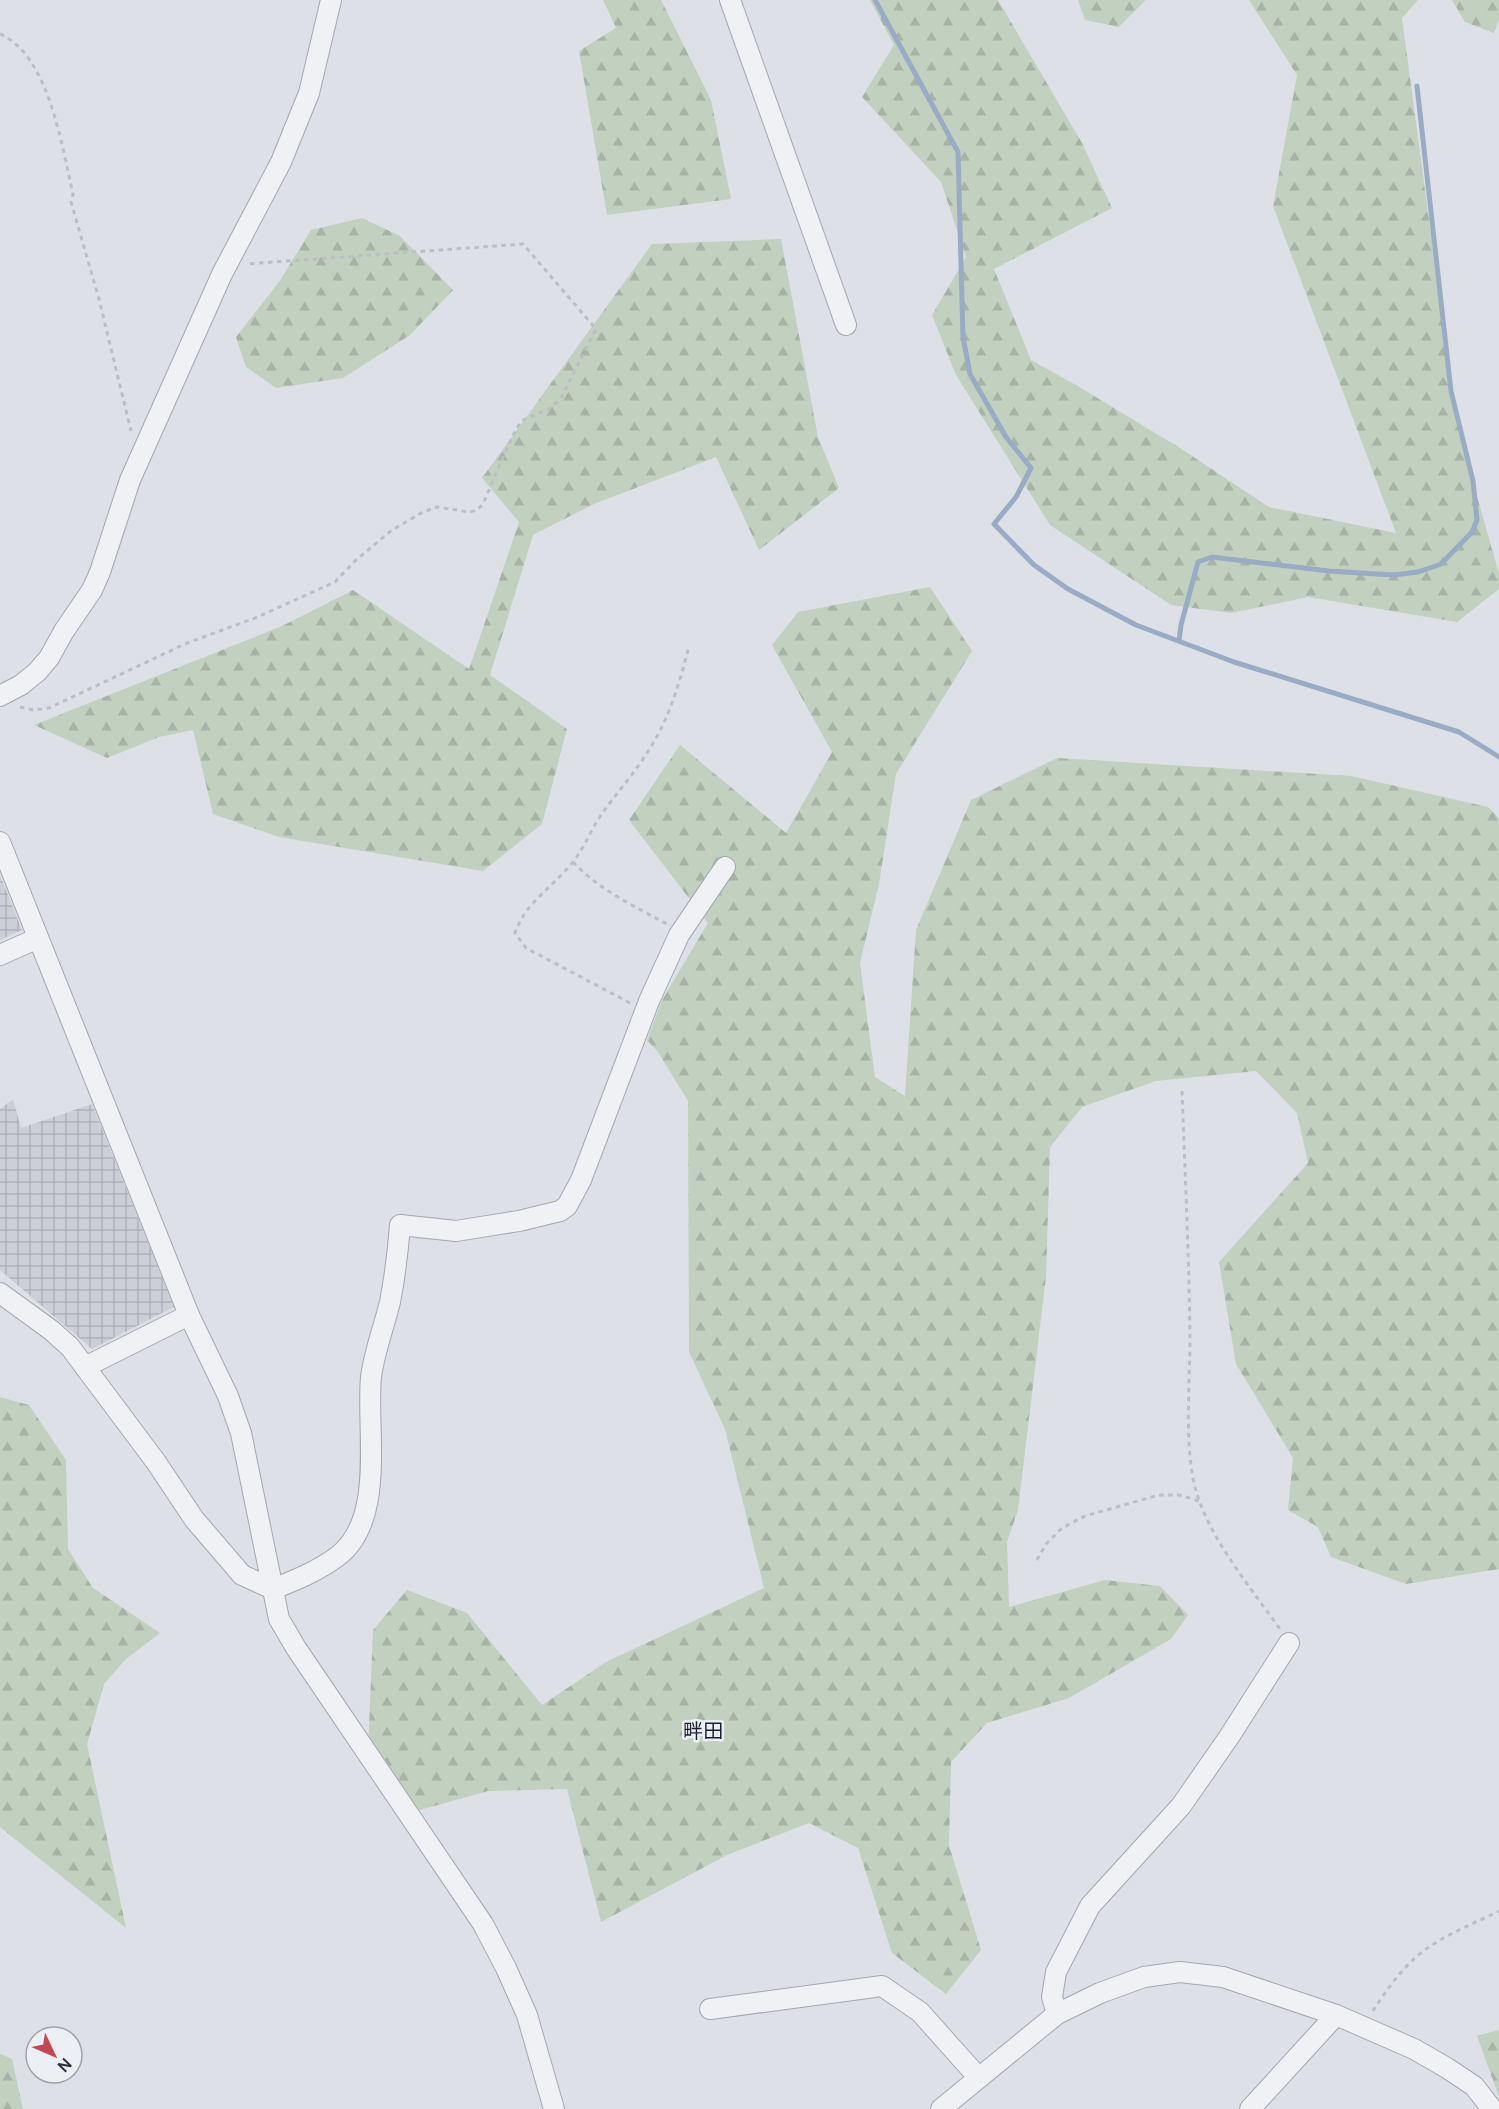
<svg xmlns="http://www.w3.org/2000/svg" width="1499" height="2109" viewBox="0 0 1499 2109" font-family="Manrope,'Noto Sans JP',sans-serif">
<defs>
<pattern id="industrial-grid" width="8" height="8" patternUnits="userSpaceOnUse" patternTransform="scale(1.5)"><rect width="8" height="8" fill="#cccfd8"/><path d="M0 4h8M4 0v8" fill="none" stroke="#afb2ba"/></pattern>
<pattern id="forest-firs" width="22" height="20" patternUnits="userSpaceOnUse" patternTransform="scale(1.5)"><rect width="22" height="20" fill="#c2d0bf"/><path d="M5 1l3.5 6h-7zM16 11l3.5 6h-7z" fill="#a7b3a5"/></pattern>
</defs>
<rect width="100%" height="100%" fill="#dde0e6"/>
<g fill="url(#industrial-grid)">
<polygon points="0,875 22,930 0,940"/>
<polygon points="13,1099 21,1128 92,1104 174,1307 92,1349 0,1270 0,1109"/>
</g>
<g fill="url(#forest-firs)">
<polygon points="603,0 661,0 711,100 731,199 607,215 579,51 616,28"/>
<polygon points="870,0 998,0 1082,143 1112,208 994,269 1031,360 1076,385 1180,448 1269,507 1396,533 1273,206 1297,75 1249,0 1418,0 1402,18 1456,422 1499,574 1499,589 1457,622 1308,597 1231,613 1171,605 1050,525 956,375 932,315 966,257 941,182 862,97 894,45"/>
<polygon points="1078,0 1146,0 1119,27 1085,20"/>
<polygon points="1452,0 1499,0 1499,20 1494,33 1465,22"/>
<polygon points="362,218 400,236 453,290 410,335 343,378 276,388 246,367 236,337 279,282 311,230"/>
<polygon points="781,239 818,437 839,488 759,550 716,457 594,504 533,535 490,675 567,729 542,824 483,871 279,837 213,814 193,730 159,737 107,758 34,725 282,626 353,590 469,669 519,522 482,478 652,244"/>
<polygon points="930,587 972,651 896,774 879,884 860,963 875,1077 905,1096 916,930 971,800 1057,758 1351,776 1488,807 1499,818 1499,1569 1406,1584 1331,1557 1318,1527 1288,1510 1293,1458 1236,1364 1219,1262 1308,1163 1297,1113 1256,1071 1156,1081 1082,1107 1050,1147 1046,1277 1018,1510 1007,1542 1009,1607 1105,1580 1160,1586 1188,1615 1171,1639 1069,1698 987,1723 951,1762 949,1845 981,1950 946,1994 892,1953 858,1848 809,1823 727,1855 601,1922 567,1789 488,1791 420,1810 377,1776 368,1753 373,1630 407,1590 467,1613 542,1705 606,1662 764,1588 725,1429 689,1352 688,1101 658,1052 647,1040 662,1000 708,923 629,820 680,745 786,833 832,752 772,645 798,612"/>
<polygon points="0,1397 29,1405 66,1460 68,1549 93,1588 160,1633 125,1660 104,1684 87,1744 126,1928 0,1827"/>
<polygon points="1499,2030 1499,2097 1477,2036"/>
<polygon points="0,2054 12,2059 23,2109 0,2109"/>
</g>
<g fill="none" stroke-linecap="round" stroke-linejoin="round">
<g stroke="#9aacc5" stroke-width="5">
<polyline points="875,0 958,152 963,337 970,374 1006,437 1031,468 1016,497 994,524 1034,565 1068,589 1136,625 1234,662 1459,732 1499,757"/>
<polyline points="1179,641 1181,625 1198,562 1212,557 1329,571 1393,575 1418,572 1441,564 1472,532 1477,520 1473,481 1451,391 1417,86"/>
</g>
<defs>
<g id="minor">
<polyline points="730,0 846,325"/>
<polyline points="0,696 21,685 37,672 49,658 64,631 92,590 100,572 130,480 222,274 281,162 309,93 331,0"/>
<polyline points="0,842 189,1315 228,1396 241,1433 279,1619 296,1648 483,1924 506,1968 527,2015 554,2109"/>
<polyline points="0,955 38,938"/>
<path d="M 0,1293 L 51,1330 L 70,1347 L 156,1462 L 194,1519 L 242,1575 L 273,1589 C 296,1580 318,1571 338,1556 C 386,1519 366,1430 371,1377 C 374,1352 384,1327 390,1302 C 395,1276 398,1251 400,1225 L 456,1231 L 519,1221 L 560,1211 L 567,1206 L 581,1180 L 649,1001 L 679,935 L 725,867"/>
<polyline points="85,1367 189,1315"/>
<polyline points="710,2009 882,1986 920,2012 978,2077"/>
<polyline points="1057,2014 1052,1997 1056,1972 1090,1906 1181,1806 1229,1737 1289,1643"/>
<polyline points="941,2109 1057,2014 1100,1993 1144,1977 1180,1972 1223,1977 1336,2015 1414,2049 1447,2068 1474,2086 1492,2109"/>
<polyline points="1250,2109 1336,2015"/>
</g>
</defs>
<use href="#minor" stroke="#a3a7b0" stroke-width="22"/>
<g stroke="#bcbec5" stroke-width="3" stroke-dasharray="4.5 4.5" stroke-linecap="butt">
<path d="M 0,34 C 49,55 62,147 73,194 L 71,202 L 99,299 L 131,431"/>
<polyline points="20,707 33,710 49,708 187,643 255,618 335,582 355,561 392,530 423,512 437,507 470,512 477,510 483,504 511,439 521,421 549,409 561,398 596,329 523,244 246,264"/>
<path d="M 573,862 C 599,890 634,906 667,924"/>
<path d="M 630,1003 L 526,948 L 515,933 C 525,903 554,886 573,862 C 584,848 591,830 601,815 C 617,792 636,772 650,748 C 670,717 680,681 689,646"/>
<path d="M 1182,1091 C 1185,1174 1189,1256 1190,1338 C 1190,1385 1183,1454 1198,1497 C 1212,1541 1253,1591 1280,1629"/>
<polyline points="1037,1560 1046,1544 1062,1528 1085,1516 1159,1495 1180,1495 1199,1501"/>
<path d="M 1373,2011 C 1385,1992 1400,1971 1417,1956 C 1441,1936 1471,1925 1499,1911"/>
</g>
<use href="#minor" stroke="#f0f1f5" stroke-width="20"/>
</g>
<g text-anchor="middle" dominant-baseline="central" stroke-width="5" stroke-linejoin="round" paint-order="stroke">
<g font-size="20" fill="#1a1f2d" stroke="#eceff4">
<text x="703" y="1730">畔田</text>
</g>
</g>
<g transform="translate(54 2055) rotate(134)"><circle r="28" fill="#eceff4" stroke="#9ea2aa" stroke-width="1.5"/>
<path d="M0-4.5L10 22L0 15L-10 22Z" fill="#c64754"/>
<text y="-9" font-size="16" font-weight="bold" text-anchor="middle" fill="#282e3c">N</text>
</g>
</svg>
